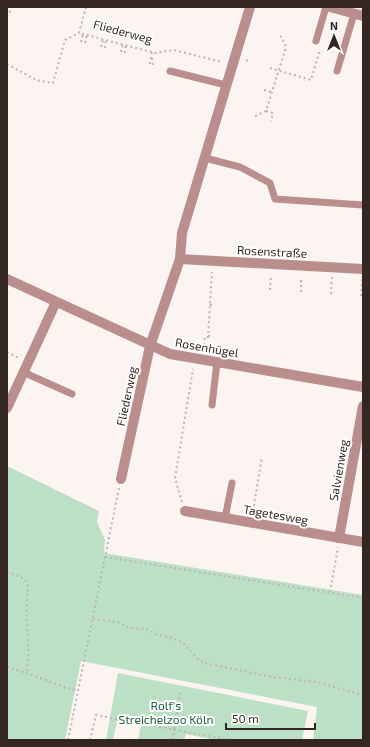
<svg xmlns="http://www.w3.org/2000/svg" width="370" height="747" viewBox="0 0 370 747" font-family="'Exo 2',sans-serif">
<rect width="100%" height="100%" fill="#fbf4f1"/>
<g fill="#bbe0c6">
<polygon points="7,466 99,511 97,522 105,540 104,553 363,595 363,740 313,740 317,707 81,661 65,740 7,740"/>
<polygon points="118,673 308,711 302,740 215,740 186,734 184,740 138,740 141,725 117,721 113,740 106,740"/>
</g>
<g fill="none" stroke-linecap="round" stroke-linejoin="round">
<g stroke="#beb5b1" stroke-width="2" stroke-dasharray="2 3" stroke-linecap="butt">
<polyline points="86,7 79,33 155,53 174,50 222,62"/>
<polyline points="7,17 12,7"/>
<polyline points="81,42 83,34"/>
<polyline points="85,43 87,35"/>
<polyline points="101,47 103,39"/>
<polyline points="105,48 106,40"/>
<polyline points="121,52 123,44"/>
<polyline points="125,53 126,45"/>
<polyline points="152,58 153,65"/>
<polyline points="246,60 250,62"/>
<polyline points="7,64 36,80 53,83 65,40 79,33"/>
<polyline points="150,64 152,52"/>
<polyline points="270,68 311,80 320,50"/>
<polyline points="264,90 272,92"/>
<polyline points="266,111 273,113 271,121"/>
<polyline points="255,116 266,111 286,47 282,38 280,36"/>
<polyline points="270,290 271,275"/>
<polyline points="301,292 301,277"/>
<polyline points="331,294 332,277"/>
<polyline points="361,296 362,279"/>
<polyline points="210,305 215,305"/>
<polyline points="208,336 213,336"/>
<polyline points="203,350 205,337 208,337 212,272"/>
<polyline points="7,352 19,358"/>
<polyline points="182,502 175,478 193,369"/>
<polyline points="253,511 262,457"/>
<polyline points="105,557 363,598"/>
<path d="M 7,572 L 21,577 L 27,582 L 28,587 C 27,600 26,613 27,626 C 28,642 30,656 26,673"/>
<polyline points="330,592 338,547"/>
<polyline points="93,619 118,622 126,627 149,630 156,634 172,638 183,643 198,659 204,663 272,677 316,682 363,695"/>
<polyline points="7,667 32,675 67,688 78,690"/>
<polyline points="174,729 181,691"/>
<polyline points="68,740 119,488"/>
<polyline points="90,740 96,715 230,740"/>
<polyline points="172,740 174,729"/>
</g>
<g stroke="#b98e8d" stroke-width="7">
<polyline points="316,41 326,7"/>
<polyline points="170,71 226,85"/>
<polyline points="337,71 354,14"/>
<polyline points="205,158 240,167 270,183 275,199 363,205"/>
<polyline points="23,372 72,394"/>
<polyline points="212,405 217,362"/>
<polyline points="225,518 232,483"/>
</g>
<g stroke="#b98e8d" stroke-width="10">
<polyline points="330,7 363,16"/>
<polyline points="180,259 363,269"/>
<polyline points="7,279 170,354 363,387"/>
<polyline points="7,408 56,302"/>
<polyline points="121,479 150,346 180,259 182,233 250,7"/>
<polyline points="185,511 363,542"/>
<polyline points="339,538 363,406"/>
</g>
</g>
<g text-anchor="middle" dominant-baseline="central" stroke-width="4" stroke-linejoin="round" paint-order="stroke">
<g font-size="12" fill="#342722" stroke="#fff">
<text transform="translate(123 31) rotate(15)">Fliederweg</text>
<text transform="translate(272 251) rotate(3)">Rosenstraße</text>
<text transform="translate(207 347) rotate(10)">Rosenhügel</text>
<text transform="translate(126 396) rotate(-78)">Fliederweg</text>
<text transform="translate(338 470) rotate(-80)">Salvienweg</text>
<text transform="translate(276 514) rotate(10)">Tagetesweg</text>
</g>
<g font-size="12" fill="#1f5e3a" stroke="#fff">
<text x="166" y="705">Rolf's<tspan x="166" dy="14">Streichelzoo Köln</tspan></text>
</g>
</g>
<rect width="370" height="747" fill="none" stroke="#342722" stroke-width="16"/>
<g transform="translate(334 36)" stroke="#ffffff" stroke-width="3" paint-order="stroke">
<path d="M0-3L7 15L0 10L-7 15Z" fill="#342722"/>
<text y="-6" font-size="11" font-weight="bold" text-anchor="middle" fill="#342722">N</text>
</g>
<path d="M226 723v6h89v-6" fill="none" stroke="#342722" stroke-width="2"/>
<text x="232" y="723" font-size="12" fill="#342722" stroke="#ffffff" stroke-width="3" paint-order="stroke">50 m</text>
</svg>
